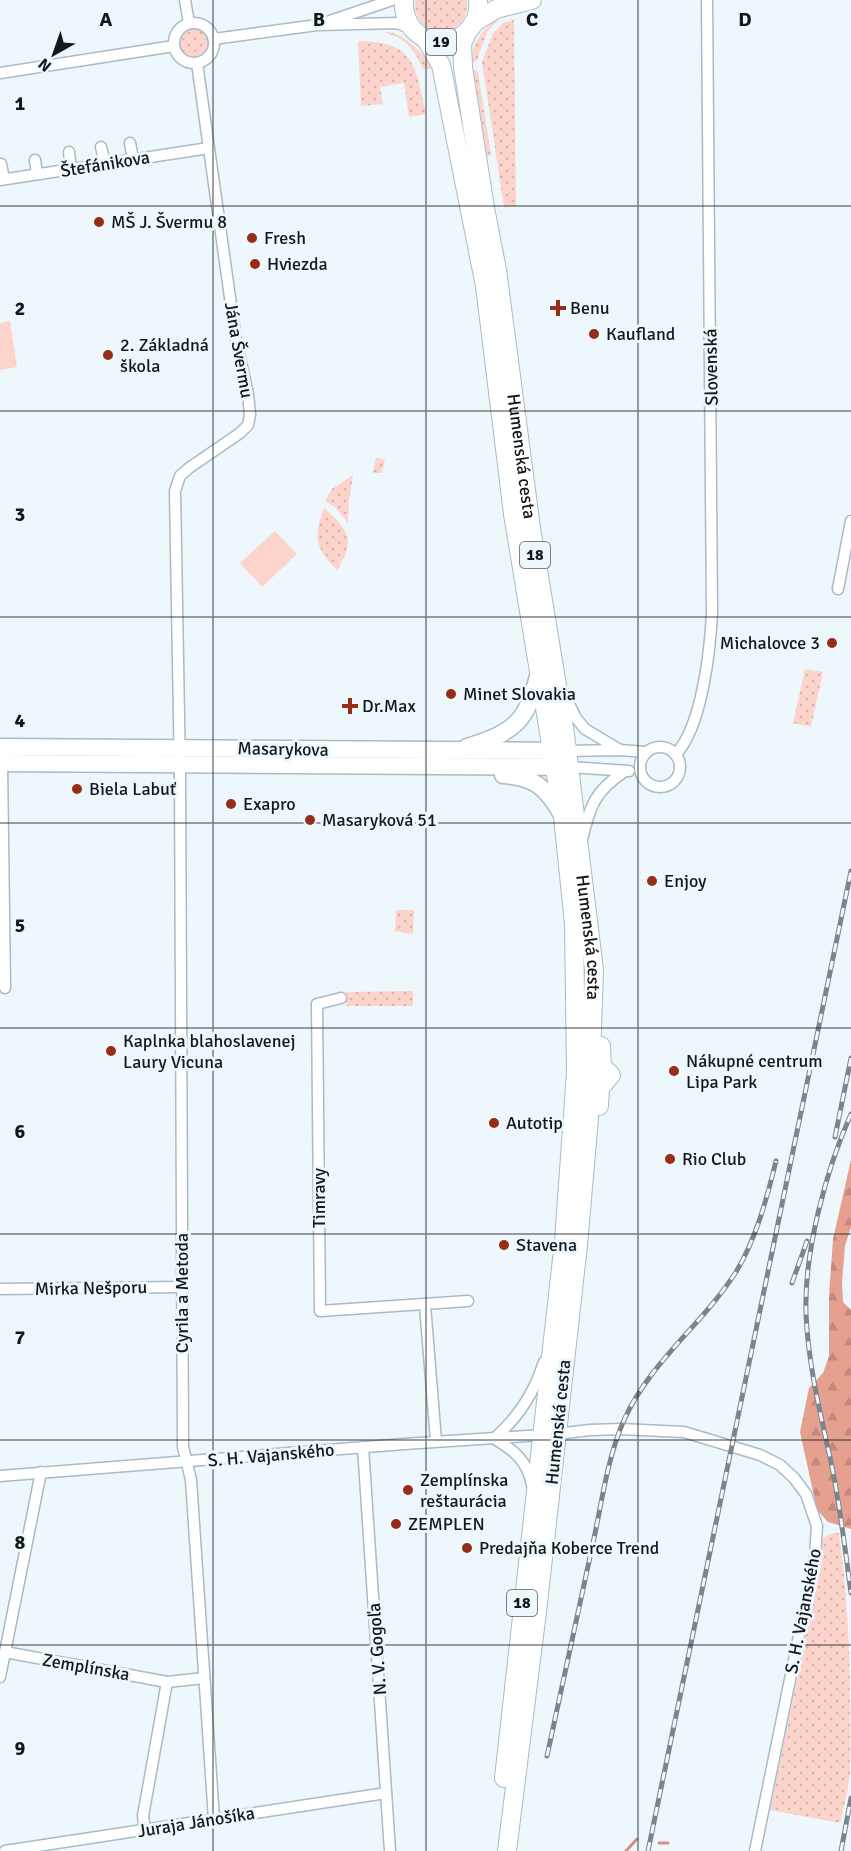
<svg xmlns="http://www.w3.org/2000/svg" width="851" height="1851" viewBox="0 0 851 1851" font-family="Signika,sans-serif">
<defs>
<pattern id="grass-dots" width="8" height="8" patternUnits="userSpaceOnUse" patternTransform="scale(1.5)"><rect width="8" height="8" fill="#fcd4cb"/><path d="M2 2h.1M6 6h.1" fill="none" stroke="#d7b5ae" stroke-width="1.8" stroke-linecap="round"/></pattern>
<pattern id="forest-firs" width="22" height="20" patternUnits="userSpaceOnUse" patternTransform="scale(1.5)"><rect width="22" height="20" fill="#e6a090"/><path d="M5 1l3.5 6h-7zM16 11l3.5 6h-7z" fill="#c4897c"/></pattern>
</defs>
<rect width="100%" height="100%" fill="#eef7fc"/>
<g fill="url(#grass-dots)">
<path d="M 415,0 L 467,0 C 471,41 412,42 415,0 Z"/>
<path d="M 502,16 L 487,32 L 477,60 L 472,63 C 470,43 486,25 502,16 Z"/>
<polygon points="514,20 516,206 504,207 482,62 493,33 503,23"/>
<circle cx="194" cy="43" r="14"/>
<path d="M 386,32 C 403,32 424,54 434,68 L 423,69 C 418,57 411,45 399,38 C 394,35 390,36 386,32 Z"/>
<path d="M 358,41 C 415,41 416,67 426,114 L 409,117 L 404,83 L 380,87 L 383,104 L 361,106 Z"/>
<polygon points="473,69 478,72 491,155 487,156"/>
<polygon points="376,458 385,459 382,473 373,473"/>
<polygon points="353,475 349,501 348,523 335,507 325,501 332,489"/>
<path d="M 324,508 C 349,530 356,540 337,570 C 315,548 313,537 324,508 Z"/>
<polygon points="805,669 823,672 811,727 793,723"/>
<polygon points="396,910 414,910 413,934 395,931"/>
<polygon points="413,991 413,1006 346,1006 346,992"/>
<path d="M 833,1533 L 839,1533 C 850,1612 851,1693 850,1773 C 848,1790 844,1807 840,1823 L 770,1810 L 821,1563 L 823,1538 Z"/>
</g>
<polygon fill="url(#forest-firs)" points="851,1160 851,1227 845,1246 842,1282 843,1302 851,1310 851,1529 828,1522 817,1510 800,1432 809,1388 823,1373 829,1356 829,1295 833,1239"/>
<g fill="#fcd4cb">
<polygon points="10,321 17,367 0,370 0,323"/>
<polygon points="275,531 297,554 262,587 240,563"/>
</g>
<g fill="none" stroke-linecap="round" stroke-linejoin="round">
<g stroke="#d38f7f" stroke-width="3">
<polyline points="659,1843 668,1843"/>
<polyline points="626,1851 637,1839"/>
</g>
<defs>
<g id="minor">
<polyline points="185,0 189,23"/>
<polyline points="330,21 392,0"/>
<circle cx="194" cy="43" r="20"/>
<polyline points="214,39 317,25 397,23 413,29"/>
<polyline points="197,63 236,340 248,394 250,415 248,425 240,433 189,468 180,476 175,491 180,774 183,1447 191,1480 214,1819"/>
<polyline points="0,73 174,46"/>
<polyline points="130,143 133,159"/>
<polyline points="101,147 105,164"/>
<polyline points="69,152 71,169"/>
<polyline points="35,160 37,174"/>
<polyline points="1,164 4,179"/>
<polyline points="0,180 209,148"/>
<polyline points="838,589 851,521"/>
<polyline points="563,692 576,718 585,729 620,750"/>
<circle cx="660" cy="767" r="20"/>
<polyline points="567,751 620,750 646,752"/>
<path d="M 676,754 C 702,726 710,651 712,614 L 707,0"/>
<polyline points="2,763 5,988"/>
<polyline points="569,767 629,771"/>
<path d="M 582,840 C 590,805 595,791 625,771"/>
<polyline points="341,998 317,1004 320,1311 468,1301"/>
<polyline points="0,1289 182,1287"/>
<polyline points="425,1305 436,1441"/>
<polyline points="556,1434 590,1430 621,1429 684,1432 760,1455 780,1465 794,1478 806,1494 817,1526 815,1557 755,1851"/>
<path d="M 495,1438 C 519,1416 534,1393 544,1362"/>
<path d="M 495,1439 C 514,1450 528,1462 532,1485"/>
<polyline points="363,1447 390,1851"/>
<polyline points="0,1476 404,1444 542,1435"/>
<polyline points="5,1652 167,1682 204,1678"/>
<polyline points="0,1677 41,1472"/>
<polyline points="145,1830 143,1816 167,1682"/>
<polyline points="5,1851 386,1793"/>
</g>
<g id="secondary">
<polyline points="0,747 566,751"/>
<path d="M 467,747 C 515,732 527,722 539,672"/>
<polyline points="0,763 568,767"/>
<path d="M 503,775 C 535,777 547,788 562,815"/>
</g>
<g id="primary">
<path d="M 404,0 C 401,56 483,54 478,0"/>
<polyline points="473,23 496,9 532,0"/>
<path id="s1" d="M 468,30 L 462,44 L 463,67 L 485,208 L 497,270 L 531,528 L 565,734 L 594,970 L 589,1118 L 578,1245 L 537,1612 L 507,1851"/>
<polyline points="425,38 441,65 485,286 513,514 563,817 574,924 576,1072 564,1241 504,1778"/>
<polyline points="599,1106 600,1088 611,1075 602,1066 601,1046"/>
</g>
</defs>
<use href="#minor" stroke="#a7bbc9" stroke-width="13"/>
<use href="#secondary" stroke="#a7bbc9" stroke-width="19"/>
<use href="#primary" stroke="#a7bbc9" stroke-width="20"/>
<use href="#minor" stroke="#fff" stroke-width="10"/>
<use href="#secondary" stroke="#fff" stroke-width="16"/>
<use href="#primary" stroke="#fff" stroke-width="18"/>
<defs>
<g id="rail">
<path d="M 851,1114 C 826,1170 804,1252 806,1313 C 808,1364 820,1412 831,1462 C 840,1505 845,1549 851,1593"/>
<polyline points="835,1137 851,1058"/>
<polyline points="792,1283 807,1241"/>
<path d="M 547,1756 C 562,1685 578,1614 593,1543 C 602,1502 607,1459 624,1420 C 650,1362 702,1325 736,1272 C 756,1239 767,1198 776,1161"/>
<polyline points="648,1851 851,871"/>
<polyline points="841,1851 851,1798"/>
</g>
</defs>
<use href="#rail" stroke="#7d858a" stroke-width="5"/>
<use href="#rail" stroke="#eef7fc" stroke-width="3" stroke-dasharray="9" stroke-linecap="butt"/>
</g>
<path fill="none" stroke="#11191e" stroke-width="1.5" stroke-opacity="0.55" d="M 213,0 L 213,1851M 426,0 L 426,1851M 638,0 L 638,1851M 0,206 L 851,206M 0,411 L 851,411M 0,617 L 851,617M 0,823 L 851,823M 0,1028 L 851,1028M 0,1234 L 851,1234M 0,1440 L 851,1440M 0,1645 L 851,1645"/>
<g fill="#962d17" stroke="#eef7fc" stroke-width="2">
<circle cx="99" cy="222" r="6"/>
<circle cx="252" cy="238" r="6"/>
<circle cx="255" cy="264" r="6"/>
<path d="M555 299h6v6h6v6h-6v6h-6v-6h-6v-6h6z"/>
<circle cx="594" cy="334" r="6"/>
<circle cx="108" cy="355" r="6"/>
<circle cx="832" cy="643" r="6"/>
<circle cx="451" cy="694" r="6"/>
<path d="M347 697h6v6h6v6h-6v6h-6v-6h-6v-6h6z"/>
<circle cx="77" cy="789" r="6"/>
<circle cx="231" cy="804" r="6"/>
<circle cx="310" cy="820" r="6"/>
<circle cx="652" cy="881" r="6"/>
<circle cx="111" cy="1051" r="6"/>
<circle cx="674" cy="1071" r="6"/>
<circle cx="494" cy="1123" r="6"/>
<circle cx="670" cy="1159" r="6"/>
<circle cx="504" cy="1245" r="6"/>
<circle cx="408" cy="1490" r="6"/>
<circle cx="396" cy="1524" r="6"/>
<circle cx="467" cy="1548" r="6"/>
</g>
<g text-anchor="middle" dominant-baseline="central" stroke-width="6" stroke-linejoin="round" paint-order="stroke">
<g fill="#eef7fc" stroke="#535c61" stroke-width="1.5">
<rect x="426" y="29" width="30" height="26" rx="4.5"/>
<rect x="520" y="542" width="30" height="26" rx="4.5"/>
<rect x="507" y="1590" width="30" height="26" rx="4.5"/>
</g>
<g font-size="16" font-weight="bold" fill="#11191e">
<text x="441" y="42">19</text>
<text x="535" y="555">18</text>
<text x="522" y="1603">18</text>
</g>
<g font-size="18" fill="#11191e" stroke="#eef7fc">
<text transform="translate(105 164) rotate(-9)">Štefánikova</text>
<text transform="translate(239 350) rotate(80)">Jána Švermu</text>
<text transform="translate(711 367) rotate(-91)">Slovenská</text>
<text stroke="none"><textPath href="#s1" startOffset="432">Humenská cesta</textPath></text>
<text transform="translate(283 749) rotate(1)">Masarykova</text>
<text stroke="none"><textPath href="#s1" startOffset="918">Humenská cesta</textPath></text>
<text transform="translate(319 1198) rotate(-90)">Timravy</text>
<text transform="translate(91 1288) rotate(-1)">Mirka Nešporu</text>
<text transform="translate(182 1293) rotate(-90)">Cyrila a Metoda</text>
<text transform="translate(558 1422) rotate(-84)">Humenská cesta</text>
<text transform="translate(271 1455) rotate(-5)">S. H. Vajanského</text>
<text transform="translate(803 1611) rotate(-79)">S. H. Vajanského</text>
<text transform="translate(377 1649) rotate(-94)">N. V. Gogoľa</text>
<text transform="translate(86 1667) rotate(10)">Zemplínska</text>
<text transform="translate(196 1822) rotate(-9)">Juraja Jánošíka</text>
</g>
<g font-size="18" fill="#11191e" stroke="#eef7fc" text-anchor="start">
<text x="111" y="222">MŠ J. Švermu 8</text>
<text x="264" y="238">Fresh</text>
<text x="267" y="264">Hviezda</text>
<text x="570" y="308">Benu</text>
<text x="606" y="334">Kaufland</text>
<text x="120" y="345">2. Základná<tspan x="120" dy="21">škola</tspan></text>
<text x="820" y="643" text-anchor="end">Michalovce 3</text>
<text x="463" y="694">Minet Slovakia</text>
<text x="362" y="706">Dr.Max</text>
<text x="89" y="789">Biela Labuť</text>
<text x="243" y="804">Exapro</text>
<text x="322" y="820">Masaryková 51</text>
<text x="664" y="881">Enjoy</text>
<text x="123" y="1041">Kaplnka blahoslavenej<tspan x="123" dy="21">Laury Vicuna</tspan></text>
<text x="686" y="1061">Nákupné centrum<tspan x="686" dy="21">Lipa Park</tspan></text>
<text x="506" y="1123">Autotip</text>
<text x="682" y="1159">Rio Club</text>
<text x="516" y="1245">Stavena</text>
<text x="420" y="1480">Zemplínska<tspan x="420" dy="21">reštaurácia</tspan></text>
<text x="408" y="1524">ZEMPLEN</text>
<text x="479" y="1548">Predajňa Koberce Trend</text>
</g>
</g>
<g font-size="20" text-anchor="middle" font-weight="bold" fill="#11191e" stroke="#eef7fc" stroke-width="6" stroke-linejoin="round" paint-order="stroke">
<text x="106" y="26">A</text>
<text x="319" y="26">B</text>
<text x="532" y="26">C</text>
<text x="745" y="26">D</text>
<text x="20" y="110">1</text>
<text x="20" y="315">2</text>
<text x="20" y="521">3</text>
<text x="20" y="727">4</text>
<text x="20" y="932">5</text>
<text x="20" y="1138">6</text>
<text x="20" y="1344">7</text>
<text x="20" y="1549">8</text>
<text x="20" y="1755">9</text>
</g>
<g transform="translate(54 54) rotate(220)" stroke="#eef7fc" stroke-width="4.5" paint-order="stroke">
<path d="M0-4.5L10 22L0 15L-10 22Z" fill="#11191e"/>
<text y="-9" font-size="16" font-weight="bold" text-anchor="middle" fill="#11191e">N</text>
</g>
</svg>
